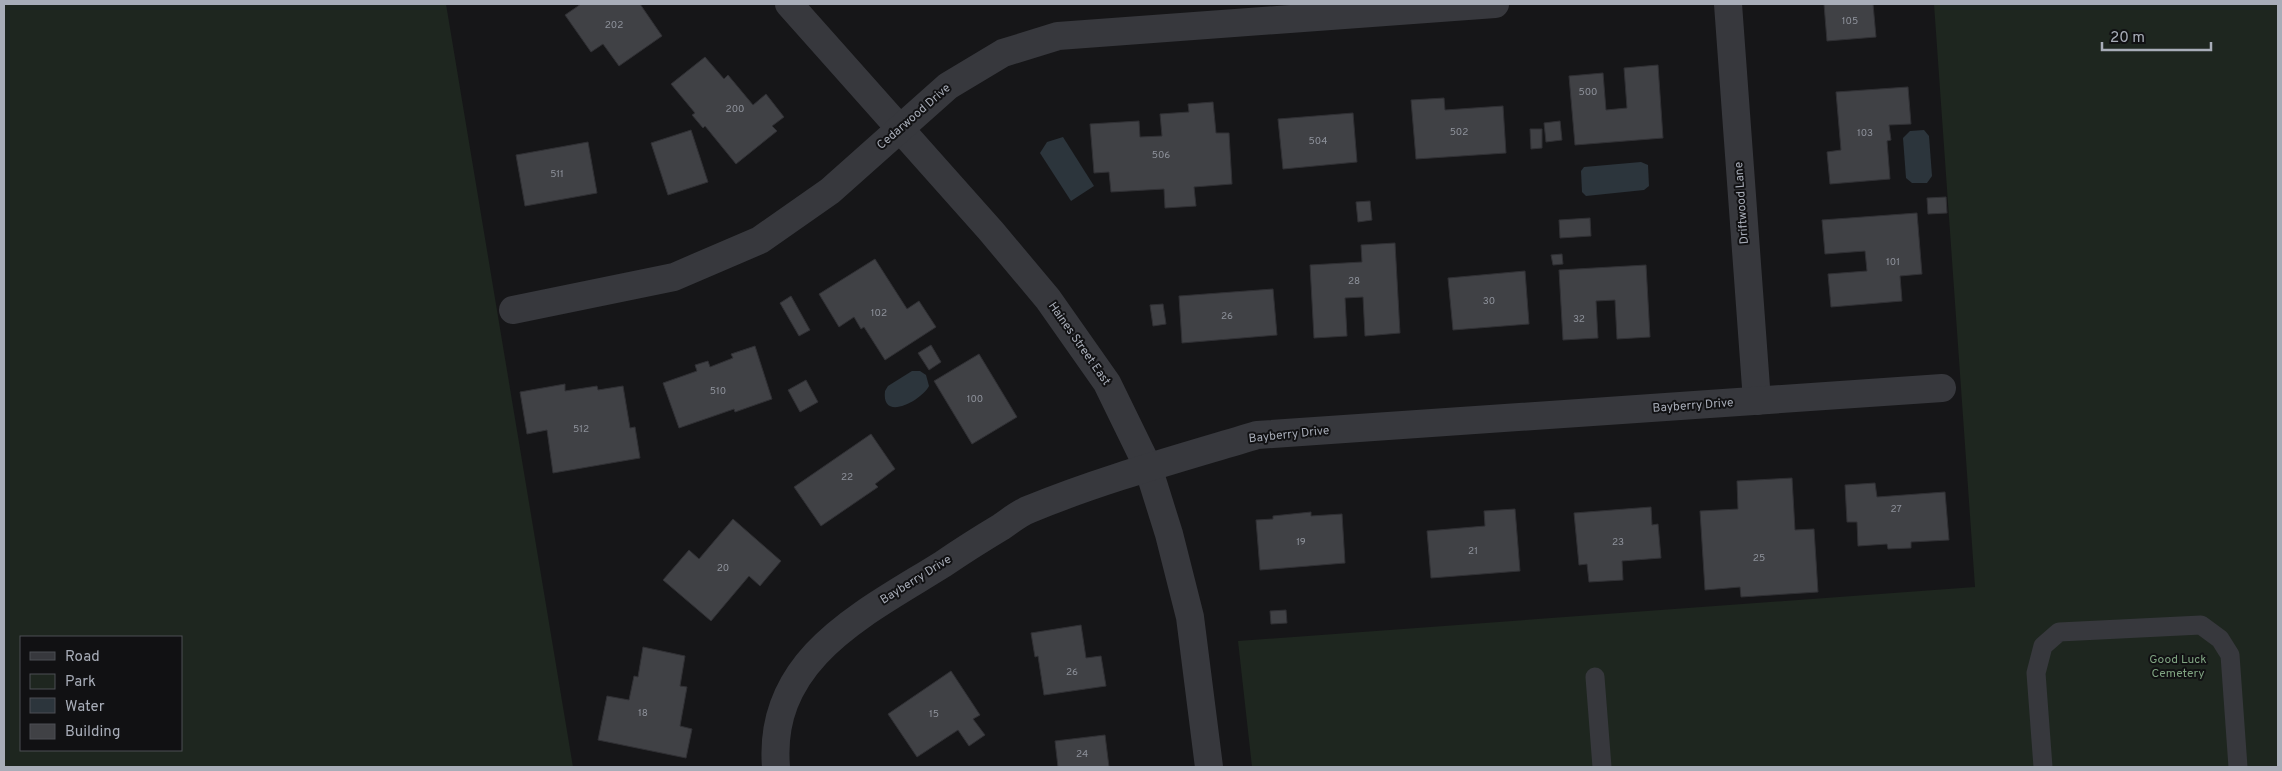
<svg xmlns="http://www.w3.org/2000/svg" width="2282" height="771" viewBox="0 0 2282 771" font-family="Overpass,sans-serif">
<rect width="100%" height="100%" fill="#161618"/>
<g fill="#1e261f" fill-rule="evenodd">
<path d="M 4,4 L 446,4 L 573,767 L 4,767 ZM 21,637 L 181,637 L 181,750 L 21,750 Z"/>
<polygon points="1934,4 2278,4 2278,767 1252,767 1238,641 1975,587"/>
</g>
<g fill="#2c353c">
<polygon points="1924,130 1929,136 1932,176 1927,183 1912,183 1906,178 1903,138 1910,131"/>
<polygon points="1063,137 1094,186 1071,201 1040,153 1047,142"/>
<polygon points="1641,162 1648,165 1649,186 1644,190 1586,196 1582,192 1581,171 1584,167"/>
<path d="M 912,371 L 920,371 L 926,375 L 929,386 C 922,400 881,423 885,391 L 888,386 Z"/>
</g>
<g fill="#404145" stroke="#303034">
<polygon points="581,4 640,4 662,36 619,66 603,44 591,52 565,15"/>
<polygon points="1824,4 1873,4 1876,37 1827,41"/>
<polygon points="705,57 724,79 728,75 753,105 766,94 784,117 772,126 777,131 736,164 705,126 703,128 692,115 695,113 671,84"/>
<polygon points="1658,65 1663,138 1575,145 1569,76 1603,73 1606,110 1627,108 1624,68"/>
<polygon points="1908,87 1911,124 1889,125 1891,140 1887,141 1890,179 1830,184 1827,152 1841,150 1836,92"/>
<polygon points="1444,98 1445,110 1503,106 1506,153 1416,159 1411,100"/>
<polygon points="1213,102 1216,133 1229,133 1232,184 1194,187 1196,206 1165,208 1164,189 1111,192 1109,172 1094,173 1090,124 1139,121 1140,137 1162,136 1160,114 1189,112 1188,104"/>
<polygon points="1353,113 1357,162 1283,169 1278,119"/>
<polygon points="1560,121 1562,140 1546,142 1544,123"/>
<polygon points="1530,129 1542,129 1542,148 1531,149"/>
<polygon points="691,130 708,182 668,195 651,143"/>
<polygon points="588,142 597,193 525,206 516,155"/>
<polygon points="1946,197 1947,213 1928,214 1927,198"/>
<polygon points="1370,201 1372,220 1358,222 1356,202"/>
<polygon points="1917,213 1922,274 1900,276 1902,301 1831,307 1828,274 1867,271 1865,251 1825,254 1822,220"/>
<polygon points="1590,218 1591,236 1560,238 1559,220"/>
<polygon points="1395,243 1400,333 1365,336 1363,297 1345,298 1347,336 1314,338 1310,265 1362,262 1361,245"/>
<polygon points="1562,254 1563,264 1553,265 1551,255"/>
<polygon points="875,259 907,309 919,301 936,327 885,360 864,327 861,329 854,317 839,327 819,294"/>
<polygon points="1646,265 1650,337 1617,339 1615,300 1596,301 1598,338 1563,340 1559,270"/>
<polygon points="1525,271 1529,324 1453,330 1448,278"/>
<polygon points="1273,289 1277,335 1182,343 1179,296"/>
<polygon points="791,296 810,330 799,336 780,303"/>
<polygon points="1163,304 1166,324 1153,326 1150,305"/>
<polygon points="931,345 941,362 929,370 918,353"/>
<polygon points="755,346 772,399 735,412 734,409 679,428 663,383 697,371 695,365 708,361 710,367 733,358 731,354"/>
<polygon points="979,354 1017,417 972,444 934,381"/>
<polygon points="806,380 818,402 800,412 788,390"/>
<polygon points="565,384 565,391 597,386 598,390 623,386 630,428 635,427 640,458 553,473 547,430 527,434 520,392"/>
<polygon points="871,434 895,469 875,484 878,487 821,526 794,487"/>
<polygon points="1792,478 1795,530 1814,529 1818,592 1741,597 1740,587 1705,590 1700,511 1738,509 1737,481"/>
<polygon points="1875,483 1877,497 1945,492 1949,540 1911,542 1911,548 1888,549 1887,544 1858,546 1857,522 1847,522 1845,485"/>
<polygon points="1651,507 1652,525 1658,524 1661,558 1622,561 1623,580 1589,582 1587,564 1579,565 1574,513"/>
<polygon points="1515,509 1520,571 1431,578 1427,531 1485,526 1484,511"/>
<polygon points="1311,512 1311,516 1342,514 1345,563 1260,570 1256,520 1273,519 1273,516"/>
<polygon points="733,519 781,561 760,586 749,576 711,621 663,580 689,550 699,559"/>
<polygon points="1286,610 1287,623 1271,624 1270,611"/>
<polygon points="1081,625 1086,658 1101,656 1106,686 1044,695 1038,656 1035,657 1031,633"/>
<polygon points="643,647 685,656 680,686 687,687 680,726 692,729 686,758 598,740 607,696 629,700 634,676 638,677"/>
<polygon points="951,671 980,715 973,719 985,735 969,746 958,730 917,757 888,714"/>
<polygon points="1105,735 1109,767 1058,767 1055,741"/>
</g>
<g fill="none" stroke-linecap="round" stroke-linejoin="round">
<g stroke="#37383d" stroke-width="19">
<polyline points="1595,677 1602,767"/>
<polyline points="2043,767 2036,673 2043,646 2059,632 2201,625 2220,639 2230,655 2238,767"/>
</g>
<g stroke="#37383d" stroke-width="28">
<polyline points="789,4 991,231 1048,299 1107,383 1148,467 1169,534 1190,617 1209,767"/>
<polyline points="1728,4 1757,401"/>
<polyline points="513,310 674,277 760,240 830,191 948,86 1003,53 1058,36 1495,4"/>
<path d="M 776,767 C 767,658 865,613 943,564 C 962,551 981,539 1001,527 C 1010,521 1019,513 1030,509 C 1103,479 1181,458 1257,435 L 1942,388"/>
</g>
</g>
<g text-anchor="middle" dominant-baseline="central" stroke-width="4" stroke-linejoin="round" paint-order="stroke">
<g font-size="10" fill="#8e929b">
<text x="1850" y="21">105</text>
<text x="614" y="25">202</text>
<text x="1588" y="92">500</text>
<text x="735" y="109">200</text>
<text x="1459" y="132">502</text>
<text x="1865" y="133">103</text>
<text x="1318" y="141">504</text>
<text x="1161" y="155">506</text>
<text x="557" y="174">511</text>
<text x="1893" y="262">101</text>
<text x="1354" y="281">28</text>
<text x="1489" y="301">30</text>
<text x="879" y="313">102</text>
<text x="1227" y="316">26</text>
<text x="1579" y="319">32</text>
<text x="718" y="391">510</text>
<text x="975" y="399">100</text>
<text x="581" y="429">512</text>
<text x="847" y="477">22</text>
<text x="1896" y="509">27</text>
<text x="1301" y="542">19</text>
<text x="1618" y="542">23</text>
<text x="1473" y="551">21</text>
<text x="1759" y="558">25</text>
<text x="723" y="568">20</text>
<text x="1072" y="672">26</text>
<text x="643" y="713">18</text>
<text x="934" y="714">15</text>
<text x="1082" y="754">24</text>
</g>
<g font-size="12" fill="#a8adb8" stroke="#111113">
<text transform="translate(914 117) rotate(-41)">Cedarwood Drive</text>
<text transform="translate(1742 203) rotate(-94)">Driftwood Lane</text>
<text transform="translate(1079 344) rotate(55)">Haines Street East</text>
<text transform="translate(1693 406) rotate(-4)">Bayberry Drive</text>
<text transform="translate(1289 435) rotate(-6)">Bayberry Drive</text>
<text transform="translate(916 580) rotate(-32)">Bayberry Drive</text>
</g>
<g font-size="12" fill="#7fa381" stroke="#111113">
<text x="2178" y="660">Good Luck<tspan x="2178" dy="14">Cemetery</tspan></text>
</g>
</g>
<rect width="2282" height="771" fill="none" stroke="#a8adb8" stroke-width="10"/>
<rect x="20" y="636" width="162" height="115" fill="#111113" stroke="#4d4f55"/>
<rect x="30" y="652" width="25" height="8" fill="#37383d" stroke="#4d4f55"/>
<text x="65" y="661" font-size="15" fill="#a8adb8">Road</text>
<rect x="30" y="674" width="25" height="15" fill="#1e261f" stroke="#4d4f55"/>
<text x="65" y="686" font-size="15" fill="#a8adb8">Park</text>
<rect x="30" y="698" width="25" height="15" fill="#2c353c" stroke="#4d4f55"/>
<text x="65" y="711" font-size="15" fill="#a8adb8">Water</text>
<rect x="30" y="724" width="25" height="15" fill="#404145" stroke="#4d4f55"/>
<text x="65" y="736" font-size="15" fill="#a8adb8">Building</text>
<path d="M2102 42v8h109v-8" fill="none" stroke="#a8adb8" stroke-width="2.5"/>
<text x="2110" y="42" font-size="15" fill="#a8adb8" stroke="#111113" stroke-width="4" paint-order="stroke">20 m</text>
</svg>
